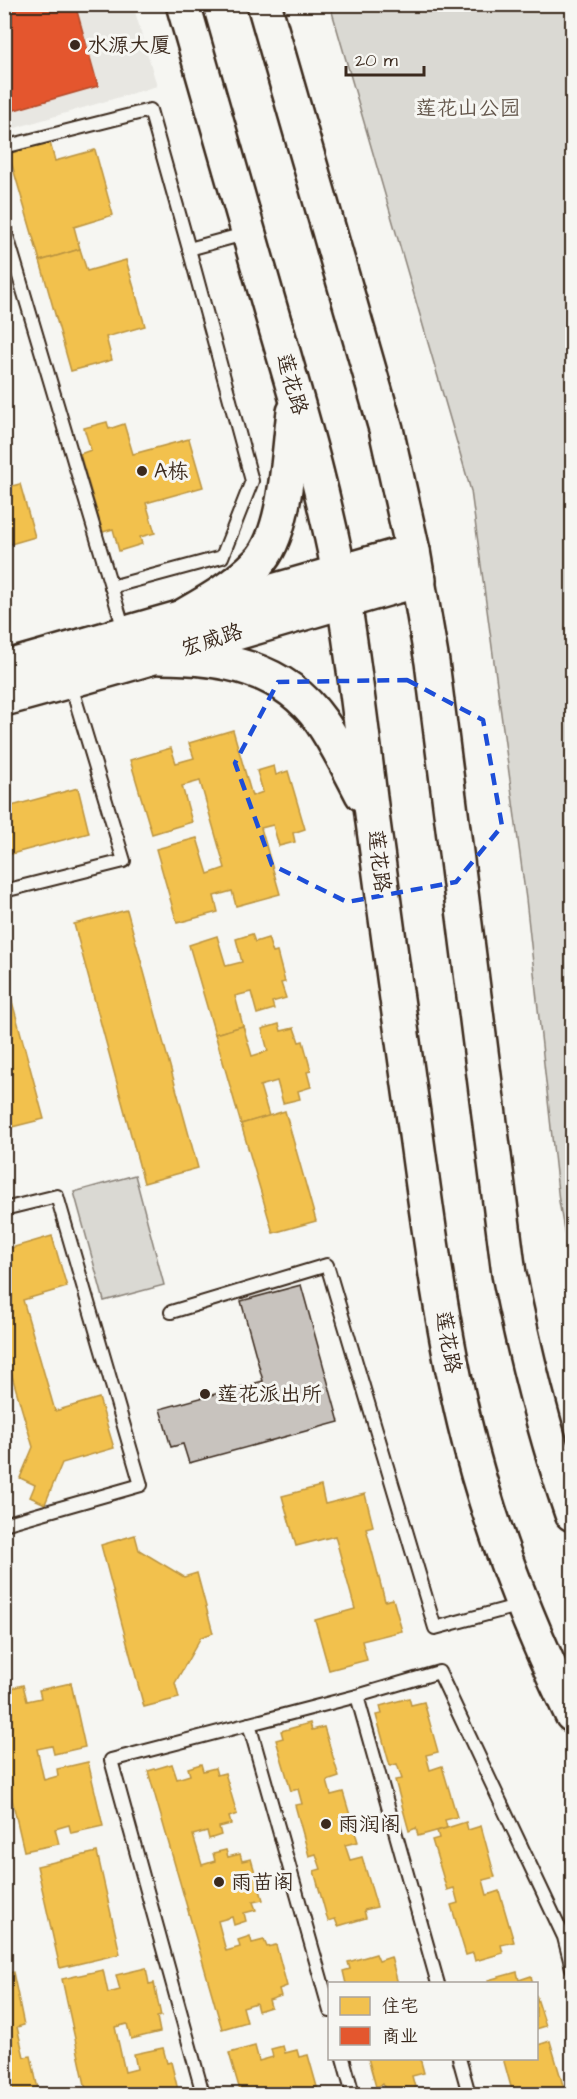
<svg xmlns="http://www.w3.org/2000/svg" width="577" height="2099" viewBox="0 0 577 2099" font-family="'Architects Daughter','LXGW WenKai TC',sans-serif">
<rect width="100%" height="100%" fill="#f6f6f2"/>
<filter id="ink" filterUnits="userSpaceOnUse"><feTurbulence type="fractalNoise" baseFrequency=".0167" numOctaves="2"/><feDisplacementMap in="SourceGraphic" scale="12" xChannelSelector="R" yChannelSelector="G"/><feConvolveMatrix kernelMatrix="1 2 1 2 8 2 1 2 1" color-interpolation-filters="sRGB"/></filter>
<g filter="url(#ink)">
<polygon fill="#e8e7e2" points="5,5 133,5 157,86 5,131"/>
<g fill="#dad9d3" stroke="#8a8278" stroke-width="1.5">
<polygon points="330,5 572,5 572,1277 559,1201 526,899 471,491"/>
<polygon points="135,1175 164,1285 104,1301 74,1192"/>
</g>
<g fill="#f2c14e" stroke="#bb9440" stroke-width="1.5">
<polygon points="49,139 55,161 95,150 113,215 74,227 80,249 40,261 8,151"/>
<polygon points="80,249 87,271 126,260 145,326 106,337 112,360 71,371 40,261"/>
<polygon points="107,422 109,429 124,424 133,454 189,439 203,487 146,503 155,533 140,537 142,544 119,551 113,529 103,532 80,454 91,450 84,428"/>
<polygon points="20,484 35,537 4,546 4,488"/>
<polygon points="233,730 252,796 263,792 257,771 274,766 276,775 288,771 305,829 293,833 295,842 279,846 273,825 261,828 280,894 236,906 232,891 214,896 218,912 177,923 156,849 197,838 208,874 225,868 200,781 182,786 192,822 152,834 130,760 171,748 176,763 194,758 189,743"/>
<polygon points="78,788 89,833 4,856 4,808"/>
<polygon points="127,910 198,1168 144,1183 74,924"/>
<polygon points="252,934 255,942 268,938 273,953 277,952 285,982 281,983 286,998 272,1002 274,1009 257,1014 251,992 235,996 243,1026 215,1034 189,945 217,936 226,966 242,962 236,939"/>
<polygon points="4,972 44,1119 4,1129"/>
<polygon points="279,1024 281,1031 294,1028 299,1042 303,1041 311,1071 307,1072 311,1087 298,1091 300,1099 283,1103 277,1081 260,1086 269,1116 241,1124 215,1034 243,1026 252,1056 268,1051 262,1029"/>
<polygon points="285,1111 316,1221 273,1233 241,1124"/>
<polygon points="52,1236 67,1287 23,1300 55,1411 99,1398 114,1448 62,1463 45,1504 30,1497 35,1485 20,1478 33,1447 4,1349 4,1250"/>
<polygon points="321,1486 325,1504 365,1494 373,1526 366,1528 385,1601 393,1599 402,1631 362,1641 367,1660 329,1670 315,1620 355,1609 335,1536 296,1546 282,1496"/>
<polygon points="135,1535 139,1550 184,1577 197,1573 213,1633 201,1637 175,1683 179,1698 144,1707 101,1545"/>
<polygon points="71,1683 85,1747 54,1754 52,1746 37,1749 44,1780 58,1776 57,1769 88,1762 103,1826 71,1833 69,1825 55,1829 59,1844 24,1851 4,1765 4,1690 23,1685 27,1701 41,1698 39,1690"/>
<polygon points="409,1698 411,1705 424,1702 438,1752 426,1755 430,1770 442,1766 457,1817 445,1820 447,1828 418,1836 416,1828 409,1831 395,1780 402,1779 397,1764 390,1766 376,1715 382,1714 380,1706"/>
<polygon points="310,1723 312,1730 324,1727 339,1777 327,1781 331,1795 343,1792 358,1842 345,1845 350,1860 362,1857 377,1907 364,1910 366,1918 338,1926 335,1919 328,1921 314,1871 321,1869 316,1854 309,1856 295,1805 302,1804 298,1789 291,1791 276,1740 283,1738 281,1731"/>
<polygon points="172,1764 177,1779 190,1775 188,1768 201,1764 203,1771 215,1768 217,1775 225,1773 237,1814 229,1817 231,1824 219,1827 221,1835 209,1839 207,1831 193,1835 202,1865 215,1861 213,1853 226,1850 228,1857 240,1854 242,1861 251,1859 263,1900 253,1902 256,1910 244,1913 246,1921 234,1925 232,1917 218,1921 226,1951 240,1947 238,1940 250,1936 252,1943 264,1940 267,1947 276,1945 287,1986 279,1989 281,1996 269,2000 271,2007 258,2011 256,2003 243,2007 247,2022 222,2029 148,1771"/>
<polygon points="466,1822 468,1830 481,1826 495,1877 483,1880 487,1895 499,1891 514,1942 501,1945 503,1953 475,1961 473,1953 466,1955 451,1905 458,1903 454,1888 447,1890 432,1840 439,1838 437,1831"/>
<polygon points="97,1852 120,1954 60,1968 37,1866"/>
<polygon points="376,1954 379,1961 391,1957 398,1984 346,1984 343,1971 350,1969 348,1962"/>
<polygon points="4,1966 6,1973 13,1972 24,2025 17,2027 24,2057 31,2056 39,2094 4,2094"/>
<polygon points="146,1968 149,1984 154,1983 161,2016 157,2017 160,2032 131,2039 127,2024 115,2027 125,2072 137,2069 134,2054 163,2048 167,2063 171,2062 179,2094 87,2094 62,1979 103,1970 108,1993 120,1990 116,1975"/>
<polygon points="517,1972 519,1980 531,1976 533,1984 489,1984 488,1980"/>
<polygon points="536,1995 546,2026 536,2029"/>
<polygon points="536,2040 538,2045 550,2041 565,2092 554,2094 513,2094 503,2058 536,2058"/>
<polygon points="255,2046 259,2061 273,2057 271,2049 283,2046 285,2053 297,2050 299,2057 308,2055 319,2094 241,2094 229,2053"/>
<polygon points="368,2058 420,2058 424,2073 412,2076 416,2091 428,2088 430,2094 386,2094 383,2084 376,2087"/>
</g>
<polygon fill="#e4572e" stroke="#b14a29" stroke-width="1.5" points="4,4 75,4 98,86 4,113"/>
<polygon fill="#c8c3be" stroke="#3b2a1e" stroke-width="1.5" points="301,1285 339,1422 189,1463 183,1444 171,1447 160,1409 263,1381 241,1301"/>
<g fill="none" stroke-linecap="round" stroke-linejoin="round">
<defs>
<g id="lane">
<polyline points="4,147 150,110 189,249 248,233"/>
<polyline points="4,226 125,633"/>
<polyline points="111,587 222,557 252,481 189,249"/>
<polyline points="4,891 124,861 70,682"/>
<polyline points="4,1209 57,1196 141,1485 4,1524"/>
<polyline points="171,1312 327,1265 435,1628 521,1605"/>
<polyline points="357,1696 438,1984"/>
<polyline points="249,1724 330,2011"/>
<polyline points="343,2058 353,2094"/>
<polyline points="459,2058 469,2094"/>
<polyline points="203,2094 111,1760 357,1696 439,1672 564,1937 572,1968"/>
</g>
<g id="secondary">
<polyline points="4,668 413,551"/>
<path d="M 4,699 C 143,662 280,619 419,580"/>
</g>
<g id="primary">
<path d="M 183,4 C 212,107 242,209 271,311 C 299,407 328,503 344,602 C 356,675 364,749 373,822 C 386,921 400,1021 414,1120 C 428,1222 441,1325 465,1425 C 489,1526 527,1622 572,1715"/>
<path d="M 264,4 L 386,429 L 413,551 L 432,662 L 509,1274 C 525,1356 545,1435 572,1514"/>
<path d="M 178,619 C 206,603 235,587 258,563 C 287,533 288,454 294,412"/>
<path d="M 160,657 C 222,657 283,667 321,721 C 337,744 349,769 362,794"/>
</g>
</defs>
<use href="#lane" stroke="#3b2a1e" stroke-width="16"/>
<use href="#secondary" stroke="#3b2a1e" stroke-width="38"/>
<use href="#primary" stroke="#3b2a1e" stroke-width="38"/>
<use href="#lane" stroke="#f6f6f2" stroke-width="12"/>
<use href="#secondary" stroke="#f6f6f2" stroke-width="33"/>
<use href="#primary" stroke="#f6f6f2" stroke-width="33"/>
</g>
</g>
<path fill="none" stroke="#1d4ed8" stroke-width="4.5" stroke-dasharray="12 8" stroke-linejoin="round" d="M 407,680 L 483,720 L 502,826 L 456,882 L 347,902 L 272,865 L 235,763 L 278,682 Z"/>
<g fill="#3b2a1e" stroke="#f6f6f2" stroke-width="2">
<circle cx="75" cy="45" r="6"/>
<circle cx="142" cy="471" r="6"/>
<circle cx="205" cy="1394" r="6"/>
<circle cx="326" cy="1824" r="6"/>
<circle cx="219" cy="1882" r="6"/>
</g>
<g text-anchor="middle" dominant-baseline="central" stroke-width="6" stroke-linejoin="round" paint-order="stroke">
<g font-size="21" fill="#3b2a1e" stroke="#f6f6f2" text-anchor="start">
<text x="87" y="45">水源大厦</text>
<text x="154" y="471">A栋</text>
<text x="217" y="1394">莲花派出所</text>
<text x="338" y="1824">雨润阁</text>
<text x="231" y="1882">雨苗阁</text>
</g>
<g font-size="21" fill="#63564b" stroke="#f6f6f2">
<text x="468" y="108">莲花山公园</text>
</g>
<g font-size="21" fill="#3b2a1e" stroke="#f6f6f2">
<text transform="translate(292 384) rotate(74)">莲花路</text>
<text transform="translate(212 640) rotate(-18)">宏威路</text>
<text transform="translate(379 861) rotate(83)">莲花路</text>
<text transform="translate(448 1342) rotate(80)">莲花路</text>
</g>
</g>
<rect width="577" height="2099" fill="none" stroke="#f6f6f2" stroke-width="24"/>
<rect x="12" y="12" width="553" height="2075" fill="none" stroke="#3b2a1e" stroke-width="2" filter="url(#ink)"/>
<rect x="328" y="1982" width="210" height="78" fill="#f6f6f2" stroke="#aba49d" stroke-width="1.5"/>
<rect x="340" y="1997" width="30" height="18" fill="#f2c14e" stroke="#aba49d" stroke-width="1.5"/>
<text x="382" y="2012" font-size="18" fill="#3b2a1e">住宅</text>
<rect x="340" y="2027" width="30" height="18" fill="#e4572e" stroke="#aba49d" stroke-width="1.5"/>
<text x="382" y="2042" font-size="18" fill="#3b2a1e">商业</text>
<path d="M346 66v9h78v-9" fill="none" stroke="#3b2a1e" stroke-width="3"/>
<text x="355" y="66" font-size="18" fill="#3b2a1e" stroke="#f6f6f2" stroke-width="4.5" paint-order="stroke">20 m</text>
</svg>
